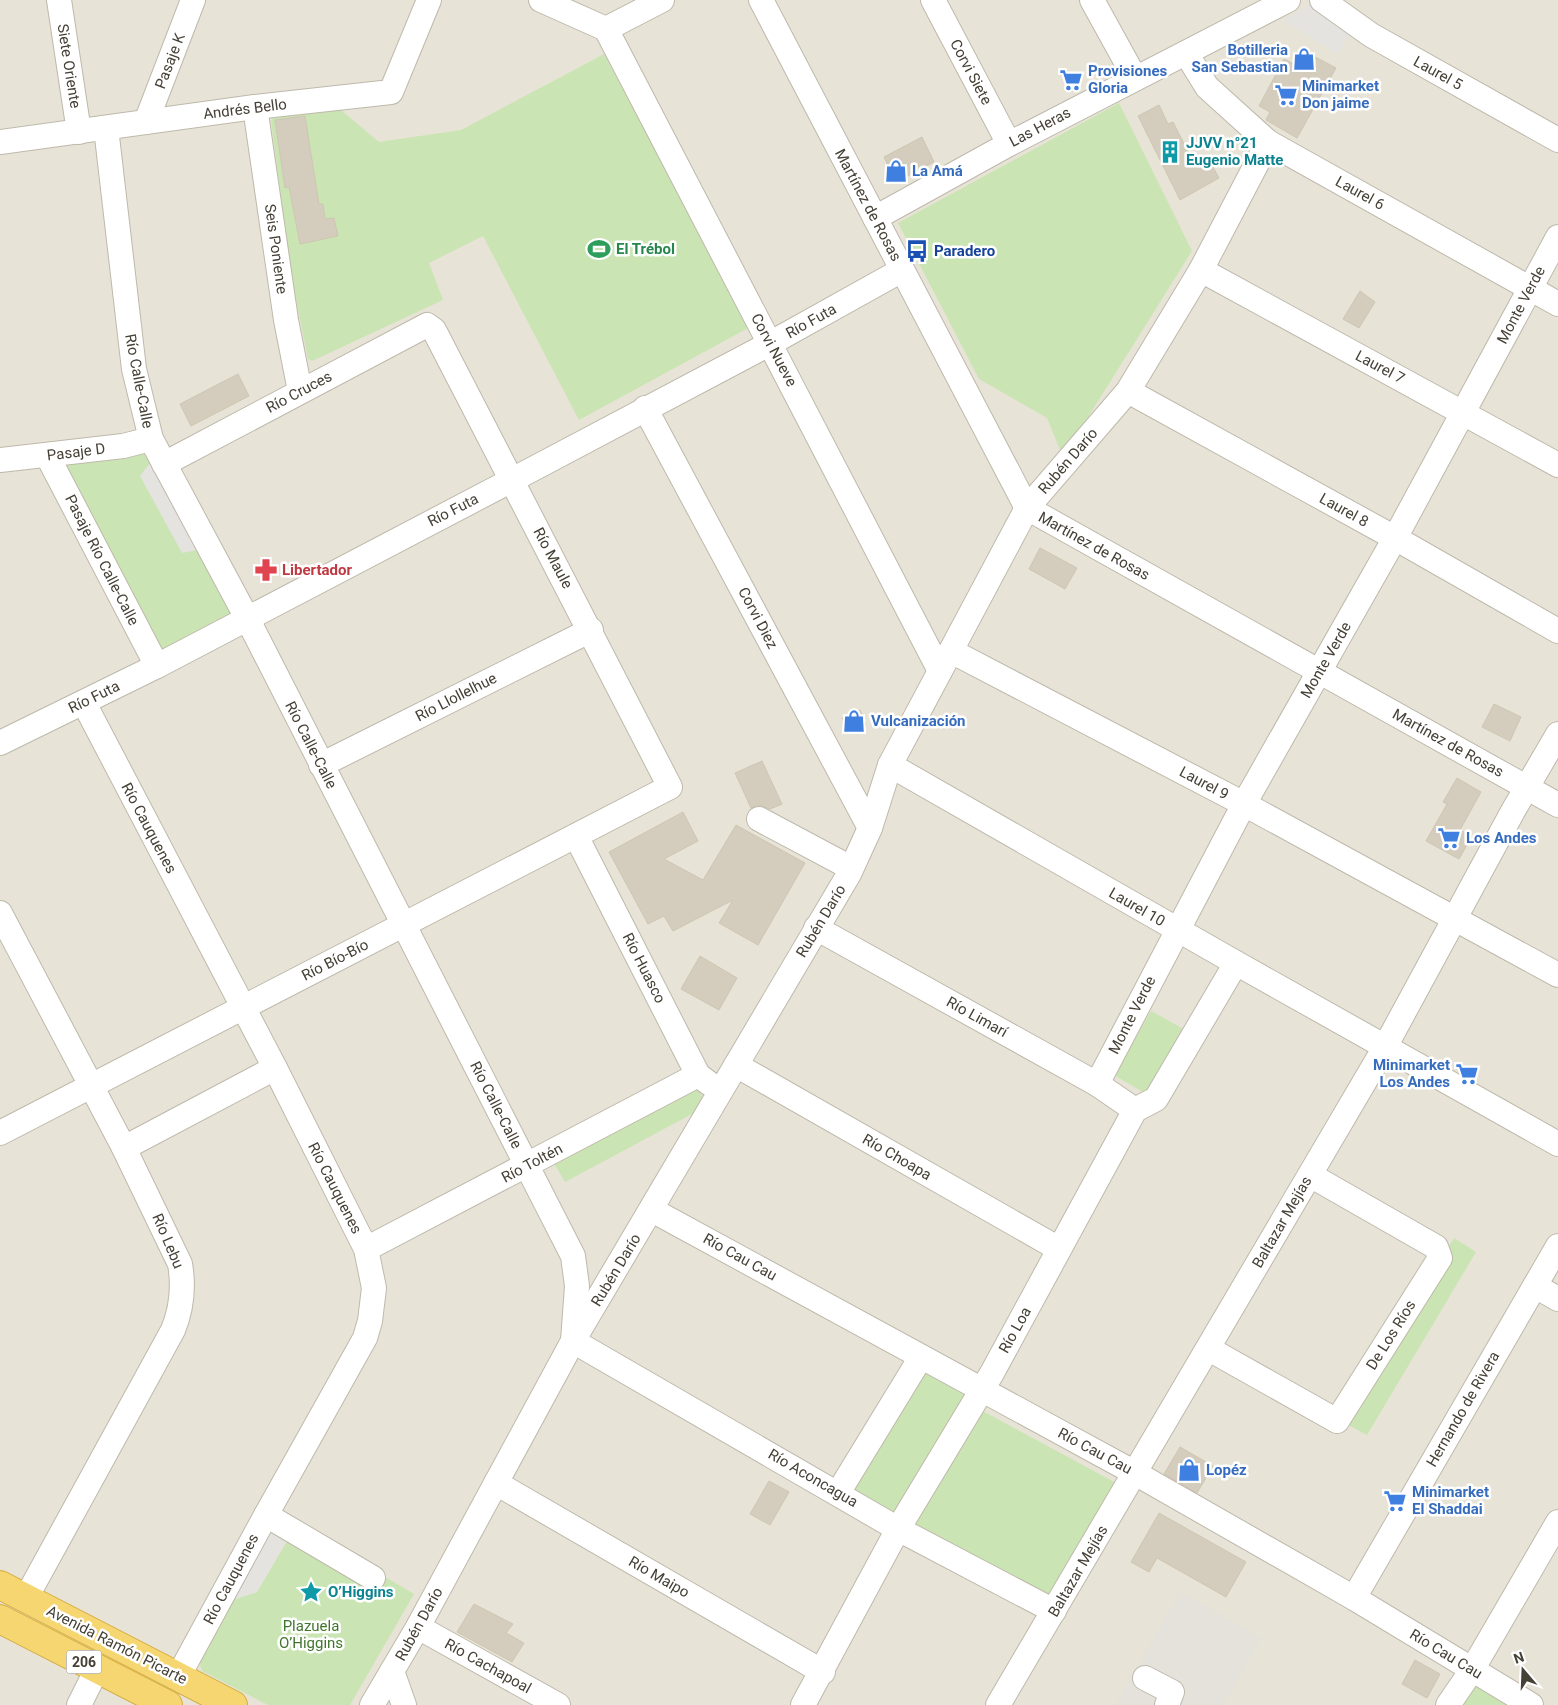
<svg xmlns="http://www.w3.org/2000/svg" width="1558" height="1705" viewBox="0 0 1558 1705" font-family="Roboto,sans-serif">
<rect width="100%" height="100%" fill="#f3f1e8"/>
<rect fill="#e7e3d6" x="0" y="0" width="1558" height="1705"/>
<polygon fill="#e5e2dc" points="1180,1592 1262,1638 1223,1705 1116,1705"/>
<g fill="#cae5b3">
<polygon points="604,54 750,327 579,420 483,236 429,263 443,300 312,361 308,359 291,274 271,121 275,113 335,105 379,142 461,130"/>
<polygon points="1119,103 1192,251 1063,457 1047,418 979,379 898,223"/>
<polygon points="142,449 235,618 160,656 60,460"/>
<polygon points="1151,1011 1189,1032 1148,1095 1114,1075"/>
<polygon points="694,1081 707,1106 565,1182 551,1158"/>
<polygon points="1454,1238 1476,1252 1367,1435 1343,1422"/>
<polygon points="910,1362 967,1396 896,1518 838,1485"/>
<polygon points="977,1408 1116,1483 1051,1604 912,1523"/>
<polygon points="288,1539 382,1575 414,1594 350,1705 268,1705 202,1671 196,1653 226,1602 257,1592"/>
<polygon points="1474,1684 1512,1705 1461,1705"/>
</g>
<g fill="#e4e3df">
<polygon points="1316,0 1355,28 1337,54 1283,20"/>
<polygon points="150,463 197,550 182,553 140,476"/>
<polygon points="270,1530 288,1539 257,1592 226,1602"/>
</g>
<g fill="#d4cdbe" stroke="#cec6b1">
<polygon points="1302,50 1336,68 1297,138 1266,120 1270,112 1259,106 1284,59 1294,64"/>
<polygon points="1159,105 1168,124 1173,122 1195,165 1208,158 1219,178 1180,200 1138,116"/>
<polygon points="305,116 319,204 323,204 325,219 334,218 338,236 300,244 289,187 285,188 275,120"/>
<polygon points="922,137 934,162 896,182 884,157"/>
<polygon points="1360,291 1375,302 1359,328 1343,319"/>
<polygon points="238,374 249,396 191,426 180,404"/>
<polygon points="1040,548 1077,568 1065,589 1029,569"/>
<polygon points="1494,704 1521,717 1510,741 1482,727"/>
<polygon points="860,710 866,725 849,733 842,718"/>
<polygon points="762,761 782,804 770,809 759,805 751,808 735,773"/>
<polygon points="1457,778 1481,792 1460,830 1472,836 1459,859 1426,841 1447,804 1443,802"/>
<polygon points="683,812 698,841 664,859 703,880 736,825 805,863 758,945 719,923 733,900 673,931 664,916 648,924 609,852"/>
<polygon points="700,956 737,978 719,1010 681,989"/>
<polygon points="1180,1447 1213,1466 1197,1493 1164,1474"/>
<polygon points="769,1481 789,1492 770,1525 750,1514"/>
<polygon points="1159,1513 1246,1562 1226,1597 1157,1558 1149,1572 1131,1562"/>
<polygon points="474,1604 513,1624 506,1633 524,1643 512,1662 457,1632"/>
<polygon points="1415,1660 1440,1674 1427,1698 1402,1684"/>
</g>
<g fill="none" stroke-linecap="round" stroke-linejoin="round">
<defs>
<g id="minor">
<polyline points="59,0 79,132"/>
<polyline points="541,0 606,29"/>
<polyline points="761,0 1027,508 1558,805"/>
<polyline points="933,0 1009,144"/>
<polyline points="1092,0 1135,78"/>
<polyline points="1322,0 1371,35 1558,140"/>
<polyline points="606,29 940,671"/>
<polyline points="606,29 662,0"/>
<polyline points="1186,53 1207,87 1268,142 1558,304"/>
<polyline points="255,107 286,320 300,391"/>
<polyline points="146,122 193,0"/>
<polyline points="106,128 134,369 151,439 247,618 573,1256 577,1286 573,1341 898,1529 1054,1611"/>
<polyline points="0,142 255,107 391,92 429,0"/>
<polyline points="875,218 1009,144 1288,0"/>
<polyline points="1201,270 1558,465"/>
<polyline points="1128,391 1395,538 1558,631"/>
<polyline points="645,408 870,828"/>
<polyline points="47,455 157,666"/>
<polyline points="0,460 123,446 151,439"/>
<polyline points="951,651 1244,804 1558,975"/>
<polyline points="84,703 275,1068 366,1249 374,1288 370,1321 365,1338 266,1515 178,1677"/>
<polyline points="0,743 157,666 512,480 771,343 902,270"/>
<polyline points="321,765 591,630"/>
<polyline points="890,765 1236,963 1558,1144"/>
<polyline points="759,819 851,868"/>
<polyline points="576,836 698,1075 710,1084"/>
<path d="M 0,913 L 124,1148 L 180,1264 C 184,1287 182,1308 173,1330 L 26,1598"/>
<polyline points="816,928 1097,1084 1135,1110"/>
<polyline points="736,1065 1059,1249"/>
<polyline points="1097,1084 1244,804 1395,538 1558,237"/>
<polyline points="0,1133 670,787 434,330 427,325 164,464"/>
<polyline points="124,1148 275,1068"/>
<polyline points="652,1210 1135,1473 1354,1598 1531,1705"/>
<polyline points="366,1249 698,1075"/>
<polyline points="1535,1286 1558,1299"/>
<polyline points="1209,1349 1337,1421 1440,1258 1436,1247 1310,1175"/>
<polyline points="496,1483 823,1672"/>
<polyline points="838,1493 921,1357"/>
<polyline points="266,1515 373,1578"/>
<polyline points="1354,1598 1558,1246"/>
<polyline points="418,1627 558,1705"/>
<polyline points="392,1671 404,1705"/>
<polyline points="1145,1678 1172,1692 1167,1705"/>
<polyline points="79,1705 97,1669"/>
<polyline points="372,1705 418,1627 573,1341 849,874 870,828 890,765 1027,508 1128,391 1201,270 1268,142"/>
<polyline points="803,1705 898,1529 992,1373 1135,1110 1156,1099 1236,963"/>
<polyline points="998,1705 1385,1047 1513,811 1558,734"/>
<polyline points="1448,1705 1472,1670 1558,1522"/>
</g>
<g id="highway">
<polyline points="0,1585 233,1705"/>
<polyline points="0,1619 168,1705"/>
</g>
</defs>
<use href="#minor" stroke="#beb9ab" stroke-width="26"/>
<use href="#highway" stroke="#d5ac40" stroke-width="30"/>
<use href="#minor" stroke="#fff" stroke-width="24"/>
<use href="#highway" stroke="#f6d670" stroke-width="28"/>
</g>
<defs>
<symbol id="shop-bare" viewBox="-9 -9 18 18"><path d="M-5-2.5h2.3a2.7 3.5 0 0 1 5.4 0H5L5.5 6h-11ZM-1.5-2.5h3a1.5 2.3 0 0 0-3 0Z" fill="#3f7fe0" stroke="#fff" stroke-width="2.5" paint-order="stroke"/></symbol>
<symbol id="supermarket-bare" viewBox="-9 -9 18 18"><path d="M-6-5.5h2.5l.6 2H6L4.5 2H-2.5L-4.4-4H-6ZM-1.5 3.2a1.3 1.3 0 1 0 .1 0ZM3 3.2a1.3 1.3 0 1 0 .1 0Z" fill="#3f7fe0" stroke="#fff" stroke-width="2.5" paint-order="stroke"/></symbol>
<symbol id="building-bare" viewBox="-9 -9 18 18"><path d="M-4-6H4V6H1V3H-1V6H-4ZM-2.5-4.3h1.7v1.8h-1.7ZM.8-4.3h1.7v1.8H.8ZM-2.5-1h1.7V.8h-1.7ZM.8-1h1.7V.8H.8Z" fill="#0f9aa8" stroke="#fff" stroke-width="2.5" paint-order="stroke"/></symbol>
<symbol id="stadium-bare" viewBox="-9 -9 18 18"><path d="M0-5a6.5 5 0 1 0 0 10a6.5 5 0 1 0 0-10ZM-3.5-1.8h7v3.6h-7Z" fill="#2e9e5b" stroke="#fff" stroke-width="2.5" paint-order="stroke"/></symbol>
<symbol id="bus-bare" viewBox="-9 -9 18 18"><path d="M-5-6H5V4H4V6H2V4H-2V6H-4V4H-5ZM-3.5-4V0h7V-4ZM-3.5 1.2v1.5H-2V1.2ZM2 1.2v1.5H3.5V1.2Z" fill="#1a4fb4" stroke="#fff" stroke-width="2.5" paint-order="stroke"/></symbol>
<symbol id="pharmacy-bare" viewBox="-9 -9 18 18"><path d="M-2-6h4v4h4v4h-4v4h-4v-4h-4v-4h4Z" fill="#e0444e" stroke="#fff" stroke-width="2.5" paint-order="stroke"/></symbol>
<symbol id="sight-bare" viewBox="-9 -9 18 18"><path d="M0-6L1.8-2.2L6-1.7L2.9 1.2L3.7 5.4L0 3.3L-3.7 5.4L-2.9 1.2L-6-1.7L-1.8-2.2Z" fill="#0f9aa8" stroke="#fff" stroke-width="2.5" paint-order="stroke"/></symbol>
</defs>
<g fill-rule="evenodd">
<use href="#shop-bare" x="1288" y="43" width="32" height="32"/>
<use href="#supermarket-bare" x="1055" y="64" width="32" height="32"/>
<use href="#supermarket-bare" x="1270" y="79" width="32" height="32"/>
<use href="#building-bare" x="1154" y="136" width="32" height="32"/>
<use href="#shop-bare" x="880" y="155" width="32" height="32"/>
<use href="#stadium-bare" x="583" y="233" width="32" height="32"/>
<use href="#bus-bare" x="901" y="235" width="32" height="32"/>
<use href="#pharmacy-bare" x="250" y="554" width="32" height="32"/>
<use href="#shop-bare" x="838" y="705" width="32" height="32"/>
<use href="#supermarket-bare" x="1433" y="822" width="32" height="32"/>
<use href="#supermarket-bare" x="1451" y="1058" width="32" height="32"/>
<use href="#shop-bare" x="1173" y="1454" width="32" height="32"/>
<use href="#supermarket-bare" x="1379" y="1485" width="32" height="32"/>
<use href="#sight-bare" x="295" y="1576" width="32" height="32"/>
</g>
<g text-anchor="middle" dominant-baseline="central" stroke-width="5" stroke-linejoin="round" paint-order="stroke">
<rect fill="#fff" stroke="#7e7a73" stroke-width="1" x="66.5" y="1650.5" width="35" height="23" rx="4"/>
<g font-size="14" font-weight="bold" fill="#464137">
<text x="84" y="1662">206</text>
</g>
<g font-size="15" font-weight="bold" fill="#366cbe" stroke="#fff" text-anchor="start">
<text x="1288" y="50" text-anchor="end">Botilleria<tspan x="1288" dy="17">San Sebastian</tspan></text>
<text x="1088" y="71">Provisiones<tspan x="1088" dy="17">Gloria</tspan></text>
<text x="1302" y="86">Minimarket<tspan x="1302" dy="17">Don jaime</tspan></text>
<text x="912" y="171">La Amá</text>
<text x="871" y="721">Vulcanización</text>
<text x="1466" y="838">Los Andes</text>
<text x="1450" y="1065" text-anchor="end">Minimarket<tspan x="1450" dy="17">Los Andes</tspan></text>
<text x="1206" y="1470">Lopéz</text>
<text x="1412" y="1492">Minimarket<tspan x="1412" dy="17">El Shaddai</tspan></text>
</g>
<g font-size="15" fill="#464137" stroke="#fff">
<text transform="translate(170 61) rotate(-69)">Pasaje K</text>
<text transform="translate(69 66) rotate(81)">Siete Oriente</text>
<text transform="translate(971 72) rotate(62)">Corvi Siete</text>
<text transform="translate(1438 73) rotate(29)">Laurel 5</text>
<text transform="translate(245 109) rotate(-7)">Andrés Bello</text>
<text transform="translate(1040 127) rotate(-28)">Las Heras</text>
<text transform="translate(1360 193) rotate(29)">Laurel 6</text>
<text transform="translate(868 205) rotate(62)">Martínez de Rosas</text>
<text transform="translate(276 249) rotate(82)">Seis Poniente</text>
<text transform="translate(1521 305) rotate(-62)">Monte Verde</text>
<text transform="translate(811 321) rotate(-29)">Río Futa</text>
<text transform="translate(774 350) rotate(62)">Corvi Nueve</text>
<text transform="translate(1380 367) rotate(28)">Laurel 7</text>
<text transform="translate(139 381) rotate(79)">Río Calle-Calle</text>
<text transform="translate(299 392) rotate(-28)">Río Cruces</text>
<text transform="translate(76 452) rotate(-7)">Pasaje D</text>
<text transform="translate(1068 461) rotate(-49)">Rubén Darío</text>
<text transform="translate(453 510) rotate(-27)">Río Futa</text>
<text transform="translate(1344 510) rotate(29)">Laurel 8</text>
<text transform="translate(1094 546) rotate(29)">Martínez de Rosas</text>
<text transform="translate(553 558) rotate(62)">Río Maule</text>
<text transform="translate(102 560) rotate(63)">Pasaje Río Calle-Calle</text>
<text transform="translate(758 618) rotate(62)">Corvi Diez</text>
<text transform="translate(1326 660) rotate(-60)">Monte Verde</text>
<text transform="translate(94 697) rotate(-26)">Río Futa</text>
<text transform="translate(456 697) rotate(-27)">Río Llollelhue</text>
<text transform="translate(1448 743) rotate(29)">Martínez de Rosas</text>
<text transform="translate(311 745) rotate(63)">Río Calle-Calle</text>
<text transform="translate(1204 783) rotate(28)">Laurel 9</text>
<text transform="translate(149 828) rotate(62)">Río Cauquenes</text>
<text transform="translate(1137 907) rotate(30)">Laurel 10</text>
<text transform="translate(821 921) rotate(-59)">Rubén Darío</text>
<text transform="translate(335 960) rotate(-27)">Río Bío-Bío</text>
<text transform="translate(644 968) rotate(63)">Río Huasco</text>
<text transform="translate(1132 1015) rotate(-63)">Monte Verde</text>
<text transform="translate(977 1017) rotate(29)">Río Limarí</text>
<text transform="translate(496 1105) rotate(63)">Río Calle-Calle</text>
<text transform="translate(897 1157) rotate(30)">Río Choapa</text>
<text transform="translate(532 1163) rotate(-28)">Río Toltén</text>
<text transform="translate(335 1188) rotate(63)">Río Cauquenes</text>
<text transform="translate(1282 1222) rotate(-60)">Baltazar Mejías</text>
<text transform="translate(168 1241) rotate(67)">Río Lebu</text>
<text transform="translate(740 1257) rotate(29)">Río Cau Cau</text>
<text transform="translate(616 1270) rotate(-59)">Rubén Darío</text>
<text transform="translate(1015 1330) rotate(-61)">Río Loa</text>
<text transform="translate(1391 1335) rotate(-58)">De Los Ríos</text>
<text transform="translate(1463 1409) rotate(-60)">Hernando de Rivera</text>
<text transform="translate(1095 1451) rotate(28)">Río Cau Cau</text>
<text transform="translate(813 1478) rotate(30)">Río Aconcagua</text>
<text transform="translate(1078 1571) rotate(-60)">Baltazar Mejías</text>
<text transform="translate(659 1577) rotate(30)">Río Maipo</text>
<text transform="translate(231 1579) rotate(-62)">Río Cauquenes</text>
<text transform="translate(419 1624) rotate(-61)">Rubén Darío</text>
<text transform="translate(117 1645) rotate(27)">Avenida Ramón Picarte</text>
<text transform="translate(1446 1654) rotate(31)">Río Cau Cau</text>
<text transform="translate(488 1666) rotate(29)">Río Cachapoal</text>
</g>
<g font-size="15" font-weight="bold" fill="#0d838f" stroke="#fff" text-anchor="start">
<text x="1186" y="143">JJVV n°21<tspan x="1186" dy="17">Eugenio Matte</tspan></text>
<text x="328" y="1592">O’Higgins</text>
</g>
<g font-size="15" font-weight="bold" fill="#27864d" stroke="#fff" text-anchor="start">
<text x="616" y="249">El Trébol</text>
</g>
<g font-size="15" font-weight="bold" fill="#164399" stroke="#fff" text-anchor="start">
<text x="934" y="251">Paradero</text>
</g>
<g font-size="15" font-weight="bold" fill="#be3a42" stroke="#fff" text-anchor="start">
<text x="282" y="570">Libertador</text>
</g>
<g font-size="15" fill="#41752d" stroke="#fff">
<text x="311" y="1626">Plazuela<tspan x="311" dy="17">O’Higgins</tspan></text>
</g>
</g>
<g transform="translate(1523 1670) rotate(341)" stroke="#ffffff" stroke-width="4" paint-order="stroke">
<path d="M0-4L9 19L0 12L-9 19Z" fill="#464137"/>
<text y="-8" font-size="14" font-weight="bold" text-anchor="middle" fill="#464137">N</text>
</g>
</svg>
